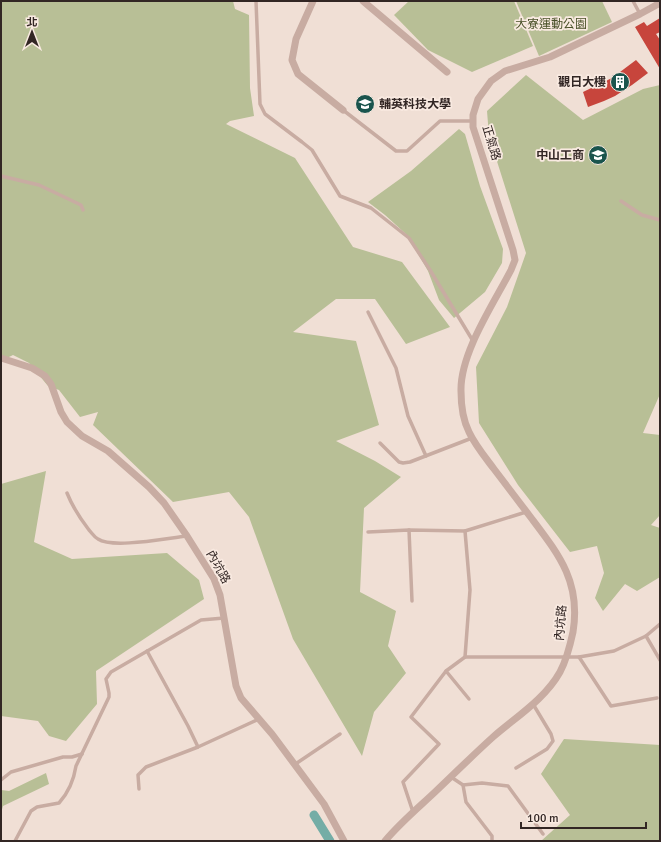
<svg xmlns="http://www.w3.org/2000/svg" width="661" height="842" viewBox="0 0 661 842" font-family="Signika,'Noto Sans TC',sans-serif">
<rect width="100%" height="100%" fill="#f0dfd5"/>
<g fill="#b8bf96">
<polygon points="1,1 233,1 235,9 249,15 250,88 254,116 230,121 226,124 295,158 353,247 402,262 450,327 406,344 375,299 336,299 293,332 356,341 379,425 336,441 375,461 401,477 364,508 360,592 396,611 388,646 406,673 374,712 362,756 293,639 249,517 229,492 173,502 93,425 98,412 80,417 59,390 48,386 29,363 13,355 1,361"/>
<polygon points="409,1 514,1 533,46 472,72 428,50 394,15"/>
<polygon points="516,1 602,1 612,22 539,56"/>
<polygon points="526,75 583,120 643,89 660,85 660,394 643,433 660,435 660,515 651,525 660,528 660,577 637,591 625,584 603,611 595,598 604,573 597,546 570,552 518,485 479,423 476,367 507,307 526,253 489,136 487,111"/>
<polygon points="459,129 465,134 480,186 503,249 502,263 485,292 454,318 439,300 428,271 407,235 385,215 368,202 411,171"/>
<polygon points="46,471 34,542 72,559 167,553 199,580 204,599 96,671 97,704 66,741 49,736 38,721 1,716 1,484"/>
<polygon points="564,739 660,745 660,841 541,841 570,815 541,774"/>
<polygon points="46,773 49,784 3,806 1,813 1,790 9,791"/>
</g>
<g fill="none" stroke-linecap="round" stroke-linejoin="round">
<polyline stroke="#74ada6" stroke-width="9" points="314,815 330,841"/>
</g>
<g fill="#c7453c">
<polygon points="660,18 660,32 656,34 660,40 660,69 635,27 644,22 647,26"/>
<polygon points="636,60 648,73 632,85 615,96 604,101 588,107 583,92 612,78"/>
</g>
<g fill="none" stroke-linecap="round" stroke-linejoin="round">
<g stroke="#c8aca2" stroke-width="3.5">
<polyline points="256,1 260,104 265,114 302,142 312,150 340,196 371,208 409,238 430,270 473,341"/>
<polyline points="633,1 640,14"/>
<polyline points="343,110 396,151 407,151 440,121 473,121"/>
<polyline points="1,176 39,185 81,205 83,210"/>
<polyline points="621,201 642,215 660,220"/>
<polyline points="368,312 396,368 408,416 426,456"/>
<polyline points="380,443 399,462 403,463 410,462 472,438"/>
<path d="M 67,493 C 73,508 79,517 89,530 C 92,533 94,537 98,539 C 113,549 167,538 187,536"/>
<polyline points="409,530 412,601"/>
<polyline points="368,532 409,530 465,531 526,512"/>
<polyline points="646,636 660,660"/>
<polyline points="147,651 188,726 198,747"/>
<polyline points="465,657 579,657 614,651 646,636 660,624"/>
<polyline points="579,657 611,706 657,698"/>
<polyline points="446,671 469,699"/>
<polyline points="294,765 340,734"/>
<polyline points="516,768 547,749 553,741 551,734 533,704"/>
<polyline points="451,777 463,785 466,802 492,836 492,841"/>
<polyline points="1,780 11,772 63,757 72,757 82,754"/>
<polyline points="463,785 482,783 508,786 543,834"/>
<polyline points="139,789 138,775 146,767 198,747 259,719"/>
<polyline points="413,812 403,782 439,744 411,717 446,671 465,657 470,590 465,531"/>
<path d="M 15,841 L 31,811 L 37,807 L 59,803 C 68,793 74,779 76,766 L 109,697 L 109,693 L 106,679 L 111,672 L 201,620 L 224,618"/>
</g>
<g stroke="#c8aca2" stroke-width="7">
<polyline points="313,1 296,39 292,60 298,74 343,110"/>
<polyline points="363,1 447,72"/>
<polyline points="1,358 32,368 45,376 51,384 61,412 67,422 82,436 108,451 149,487 164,503 187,536 214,579 220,595 236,686 241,698 272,734 324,804 344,841"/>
<path d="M 385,841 C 400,823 418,808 435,792 C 454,774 473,755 493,737 C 516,717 545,699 560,672 C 567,659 570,646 573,632 C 581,583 560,556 532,519 C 519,502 507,486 494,469 C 485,457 475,445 469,432 C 463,420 461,404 461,391 C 460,353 494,303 511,270 L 515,260 L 513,250 L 473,127 L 473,115 L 478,99 L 491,81 L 505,71 L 550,57 L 640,14 L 660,3"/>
</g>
</g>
<defs>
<symbol id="building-disc" viewBox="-11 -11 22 22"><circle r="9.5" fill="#1a544d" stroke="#f9eae1"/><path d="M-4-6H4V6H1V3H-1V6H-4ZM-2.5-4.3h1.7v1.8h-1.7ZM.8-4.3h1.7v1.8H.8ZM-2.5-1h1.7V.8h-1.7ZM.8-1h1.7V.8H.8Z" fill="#fff"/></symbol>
<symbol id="university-disc" viewBox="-11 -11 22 22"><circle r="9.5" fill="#1a544d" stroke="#f9eae1"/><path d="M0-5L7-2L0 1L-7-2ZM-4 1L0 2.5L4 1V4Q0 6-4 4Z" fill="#fff"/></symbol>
<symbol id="school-disc" viewBox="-11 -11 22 22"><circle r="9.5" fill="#1a544d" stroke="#f9eae1"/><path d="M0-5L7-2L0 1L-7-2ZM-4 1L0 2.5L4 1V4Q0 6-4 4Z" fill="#fff"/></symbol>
</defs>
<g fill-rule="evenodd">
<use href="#building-disc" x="609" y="71" width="22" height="22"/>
<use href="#university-disc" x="354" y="93" width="22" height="22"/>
<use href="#school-disc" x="587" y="144" width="22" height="22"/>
</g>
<g text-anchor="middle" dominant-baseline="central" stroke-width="3.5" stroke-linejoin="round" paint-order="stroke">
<g font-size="12" fill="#495128" stroke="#f9eae1">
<text x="551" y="24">大寮運動公園</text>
</g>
<g font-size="12" font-weight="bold" fill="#322624" stroke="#f9eae1" text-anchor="end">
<text x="606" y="82">觀日大樓</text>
<text x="379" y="104" text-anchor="start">輔英科技大學</text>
<text x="584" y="155">中山工商</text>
</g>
<g font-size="12" fill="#322624" stroke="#f9eae1">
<text transform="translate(491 143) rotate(73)">正氣路</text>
<text transform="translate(218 567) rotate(61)">內坑路</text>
<text transform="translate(561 623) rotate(-85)">內坑路</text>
</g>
</g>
<rect width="661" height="842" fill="none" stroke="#322624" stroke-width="4"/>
<g transform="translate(32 32)" stroke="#f9eae1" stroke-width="3" paint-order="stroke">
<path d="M0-3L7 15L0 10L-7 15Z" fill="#322624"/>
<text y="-6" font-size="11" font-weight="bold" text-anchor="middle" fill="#322624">北</text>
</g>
<path d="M521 822v6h125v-6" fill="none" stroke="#322624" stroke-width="2"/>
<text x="527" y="822" font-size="12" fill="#322624" stroke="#f9eae1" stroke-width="3" paint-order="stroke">100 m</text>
</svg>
